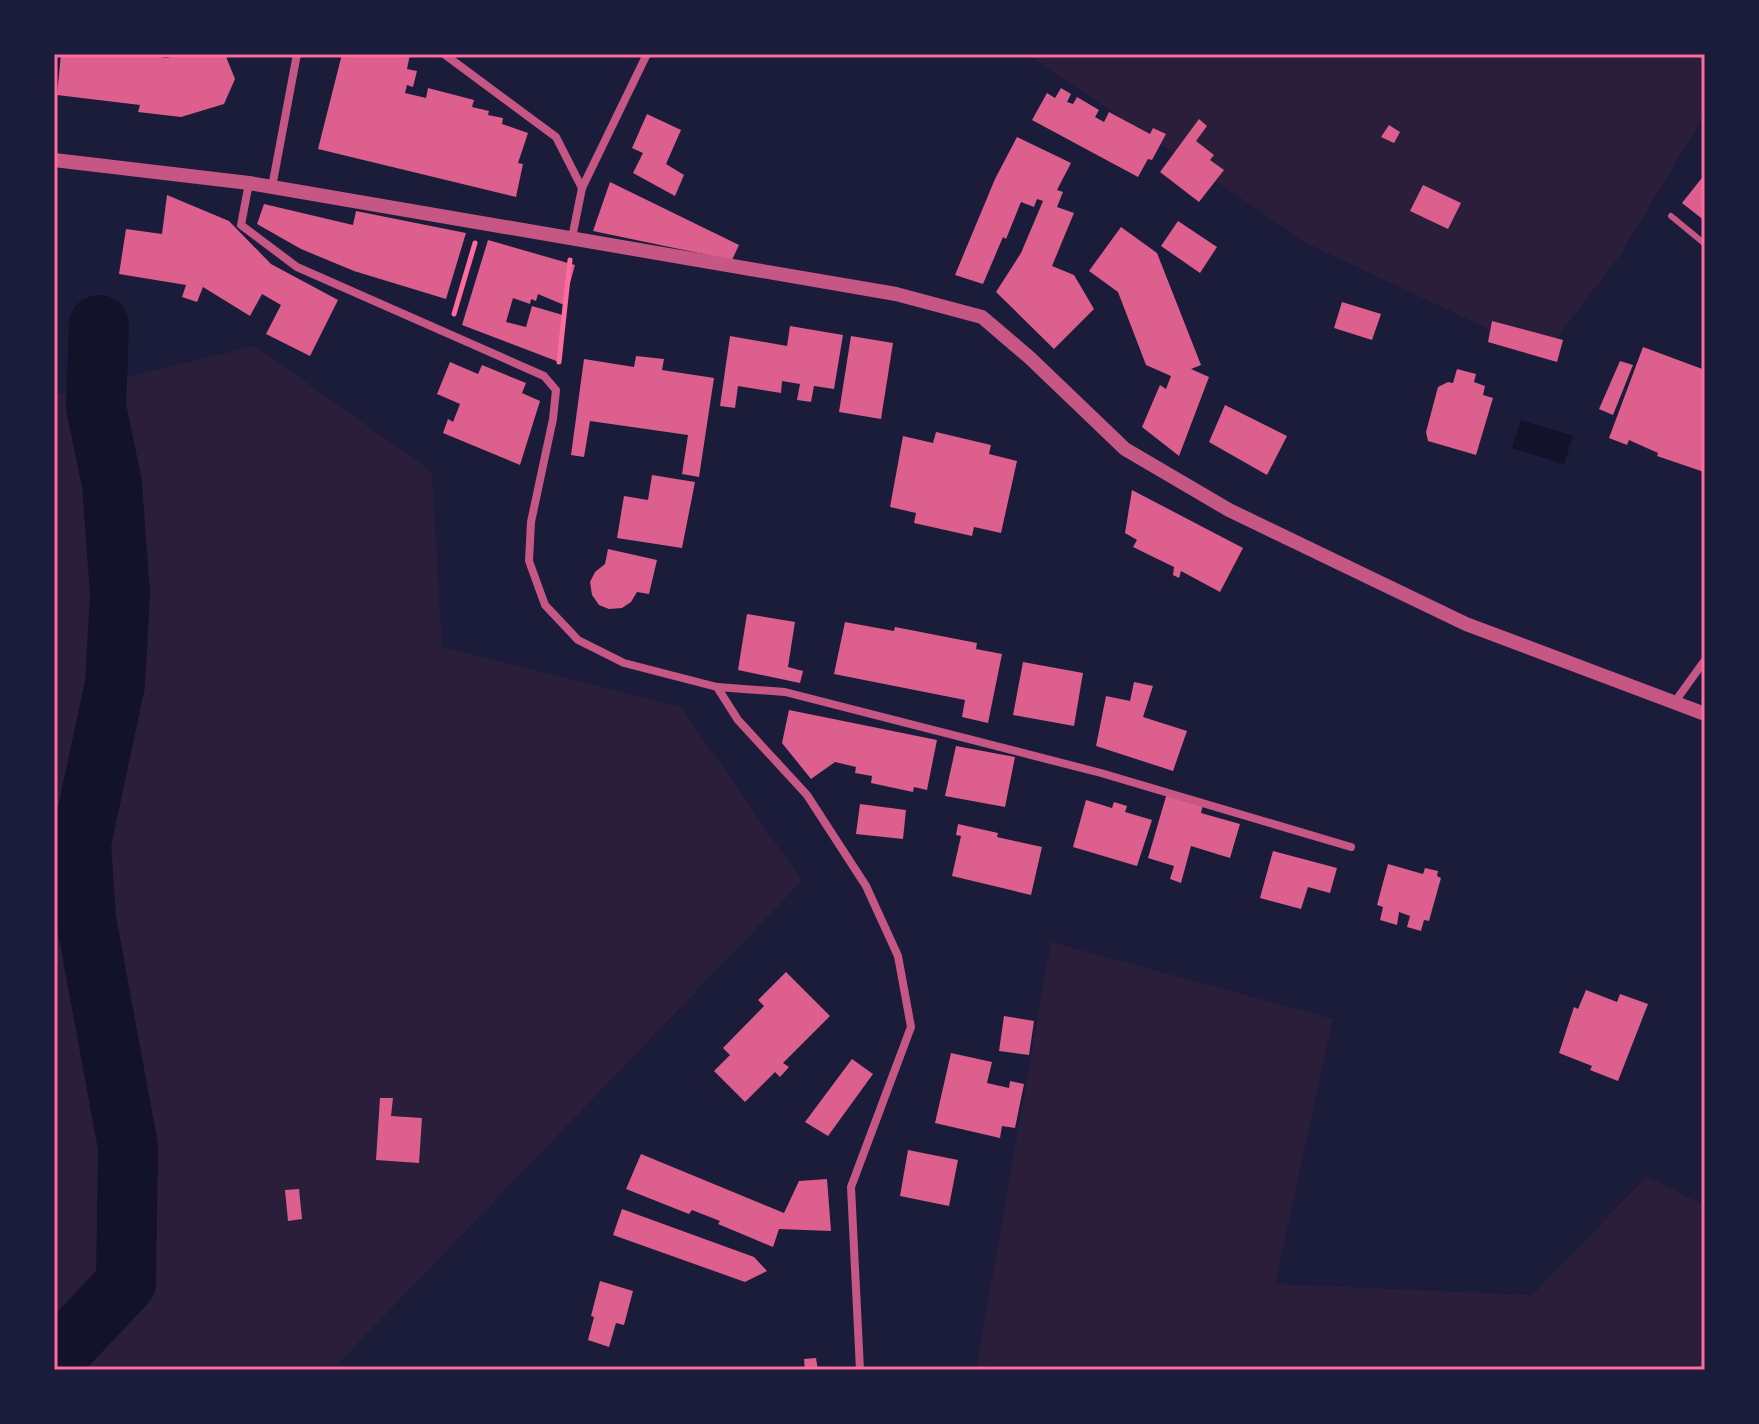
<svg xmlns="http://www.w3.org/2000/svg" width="1759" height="1424" viewBox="0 0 1759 1424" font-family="Raleway,sans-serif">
<rect width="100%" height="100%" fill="#1b1b3a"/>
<g fill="#2a1e3b">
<polygon points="1027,54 1705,54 1705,114 1620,255 1544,355 1310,245"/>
<polygon points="255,346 432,472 442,647 681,707 802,881 332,1370 54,1370 54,395"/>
<polygon points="1051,942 1333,1019 1275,1284 1532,1295 1647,1176 1705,1206 1705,1370 976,1370"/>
</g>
<polygon fill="#12122b" points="1521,420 1573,436 1564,464 1512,448"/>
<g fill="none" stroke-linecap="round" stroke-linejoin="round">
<polyline stroke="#12122b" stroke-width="60" points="54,1359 126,1283 128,1147 86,919 81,843 115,684 120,594 112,484 96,407 99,325"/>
</g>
<g fill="#dd5f8e">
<polygon points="61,54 140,54 166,58 190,54 225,54 235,79 224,104 181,117 138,112 140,105 57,95"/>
<polygon points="342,54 410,54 407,69 417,71 413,87 407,85 405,93 426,98 428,88 474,100 472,107 489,111 488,115 503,118 502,124 528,133 518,163 523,164 516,197 318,149"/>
<polygon points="1061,88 1071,94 1067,102 1073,104 1077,97 1099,110 1095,117 1104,122 1109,112 1150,134 1153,128 1166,134 1152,160 1148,159 1138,177 1032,120 1047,93 1055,98"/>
<polygon points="647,114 681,130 666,164 684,175 675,196 633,173 643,153 632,148"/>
<polygon points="1199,119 1207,126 1196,141 1214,155 1210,160 1224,170 1199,202 1160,172"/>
<polygon points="1389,125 1400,132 1394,143 1381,137"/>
<polygon points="1017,137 1071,163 1057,190 1063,192 1057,207 1074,213 1052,266 1074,275 1094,309 1054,349 996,292 1021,253 1043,201 1037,199 1034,207 1021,202 1006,239 1003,237 983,284 955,275 995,179"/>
<polygon points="1705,174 1705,221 1682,203"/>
<polygon points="610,182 739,245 732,260 593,231"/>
<polygon points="1423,185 1461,203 1448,229 1410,211"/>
<polygon points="167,195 229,221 271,264 338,300 310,356 266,334 281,305 262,294 250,316 203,287 197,302 182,297 186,285 119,274 126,229 162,234"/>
<polygon points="264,204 353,225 356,211 466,233 446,299 354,271 301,249 257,224"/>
<polygon points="1178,221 1217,247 1200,273 1161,246"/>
<polygon points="1121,227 1157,253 1201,365 1191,369 1209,377 1179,456 1142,427 1160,385 1166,389 1171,376 1146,365 1118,292 1089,271"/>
<polygon points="488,240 575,265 564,305 538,294 536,301 531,299 530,304 513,298 506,322 526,327 532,306 566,316 559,362 462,325"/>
<polygon points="1342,302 1381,314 1372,340 1334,328"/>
<polygon points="1492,321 1563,340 1557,362 1488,342"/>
<polygon points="790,326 843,335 834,389 814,386 811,402 797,400 800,384 782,381 781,393 738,386 735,408 720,406 730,336 787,346"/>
<polygon points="851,336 893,343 881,419 839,412"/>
<polygon points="1643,347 1705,370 1704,472 1657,456 1658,453 1629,440 1627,445 1609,438"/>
<polygon points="636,356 664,359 662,370 714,378 699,477 682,474 688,435 590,421 584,457 571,455 584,359 634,367"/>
<polygon points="1620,361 1633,365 1613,415 1599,409"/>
<polygon points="450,362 478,374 482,365 526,383 522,393 540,401 520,465 443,433 448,419 453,422 460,404 437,394"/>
<polygon points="1457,369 1476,374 1474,382 1485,386 1483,395 1493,398 1476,455 1428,441 1426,432 1438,387 1448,382 1453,383"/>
<polygon points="1225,405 1287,436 1267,475 1209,442"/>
<polygon points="936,432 991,445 989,454 1017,461 1001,533 974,527 972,536 914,523 916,513 890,507 903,436 933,443"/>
<polygon points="652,475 695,482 682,548 617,538 624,496 648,500"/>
<polygon points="1132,490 1243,548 1220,592 1181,571 1179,578 1173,575 1174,567 1133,547 1137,540 1125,533"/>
<polygon points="608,549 657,560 649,594 637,592 631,602 622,608 609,609 599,605 592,595 590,582 595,572 605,564"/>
<polygon points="747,614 795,622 788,667 803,671 800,683 738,670"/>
<polygon points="845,622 894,631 895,627 977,643 976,649 1002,654 988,723 962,717 965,700 834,674"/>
<polygon points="1023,662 1083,673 1074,726 1013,715"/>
<polygon points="1134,682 1153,686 1143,717 1187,731 1173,771 1096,746 1106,696 1130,701"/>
<polygon points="789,710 937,740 927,790 914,787 913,792 871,783 872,776 855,773 856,767 835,762 811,779 782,743"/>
<polygon points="956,746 1015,757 1005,807 945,796"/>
<polygon points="1167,793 1203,804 1201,813 1240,824 1230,858 1191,846 1181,883 1170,879 1174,866 1148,858"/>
<polygon points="1086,800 1112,808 1114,802 1127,806 1125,812 1152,820 1137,866 1073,847"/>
<polygon points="860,804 906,810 903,839 856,834"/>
<polygon points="958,824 998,833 997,837 1042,847 1031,895 952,876 961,836 956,835"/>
<polygon points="1273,851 1337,868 1330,893 1308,887 1301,909 1260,898"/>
<polygon points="1388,864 1423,874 1425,868 1438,871 1437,876 1441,878 1429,921 1424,920 1421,931 1407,927 1410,916 1399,912 1397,925 1380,920 1383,907 1377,905"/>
<polygon points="786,972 830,1016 783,1063 789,1067 780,1077 775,1072 745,1102 714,1071 730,1055 723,1048 764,1006 758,1000"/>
<polygon points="1586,990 1617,1002 1620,994 1648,1004 1618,1081 1590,1070 1592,1066 1559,1053 1574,1007 1578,1009"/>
<polygon points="1004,1016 1034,1021 1029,1055 999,1051"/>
<polygon points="951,1053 992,1062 987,1083 1009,1088 1010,1081 1024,1084 1015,1128 1002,1126 1000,1138 935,1123"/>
<polygon points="852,1059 873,1074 828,1136 805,1122"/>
<polygon points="380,1098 393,1098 391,1116 422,1118 419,1163 376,1160"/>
<polygon points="908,1150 958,1160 949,1206 900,1196"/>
<polygon points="641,1154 784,1213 799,1181 827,1179 831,1231 779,1229 773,1247 718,1224 720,1221 692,1210 689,1214 626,1189"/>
<polygon points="299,1189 302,1219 288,1221 285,1190"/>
<polygon points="622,1209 754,1257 767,1271 745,1282 613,1235"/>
<polygon points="600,1281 633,1291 624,1325 616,1323 609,1347 588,1340 594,1317 591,1316"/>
<polygon points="816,1358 818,1370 805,1370 804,1359"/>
</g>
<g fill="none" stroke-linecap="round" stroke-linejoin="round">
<g stroke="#ff6b9d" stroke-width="5">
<polyline points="454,314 475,243"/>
<polyline points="559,362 570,260"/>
</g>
<polyline stroke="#c65784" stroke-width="6" points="1671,216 1705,244"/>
<g stroke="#c65784" stroke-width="8">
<polyline points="444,54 556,137 582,188"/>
<polyline points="249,183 241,225 297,267 544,376 556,390 553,419 531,522 529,561 545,605 578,640 624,663 717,687 785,692 1101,773 1351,847"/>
<polyline points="272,187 297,54"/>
<polyline points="572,238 582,188 647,54"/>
<polyline points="717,687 738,720 807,795 866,886 898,956 911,1027 851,1187 860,1370"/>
<polyline points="1674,703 1705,660"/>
</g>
<polyline stroke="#c65784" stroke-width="14" points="54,160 249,183 896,294 982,317 1030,358 1125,449 1229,510 1466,624 1705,714"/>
</g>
<rect width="1759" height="1424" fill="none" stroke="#1b1b3a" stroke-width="112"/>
<rect x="56" y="56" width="1647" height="1312" fill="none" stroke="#ff6b9d" stroke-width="3"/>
</svg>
